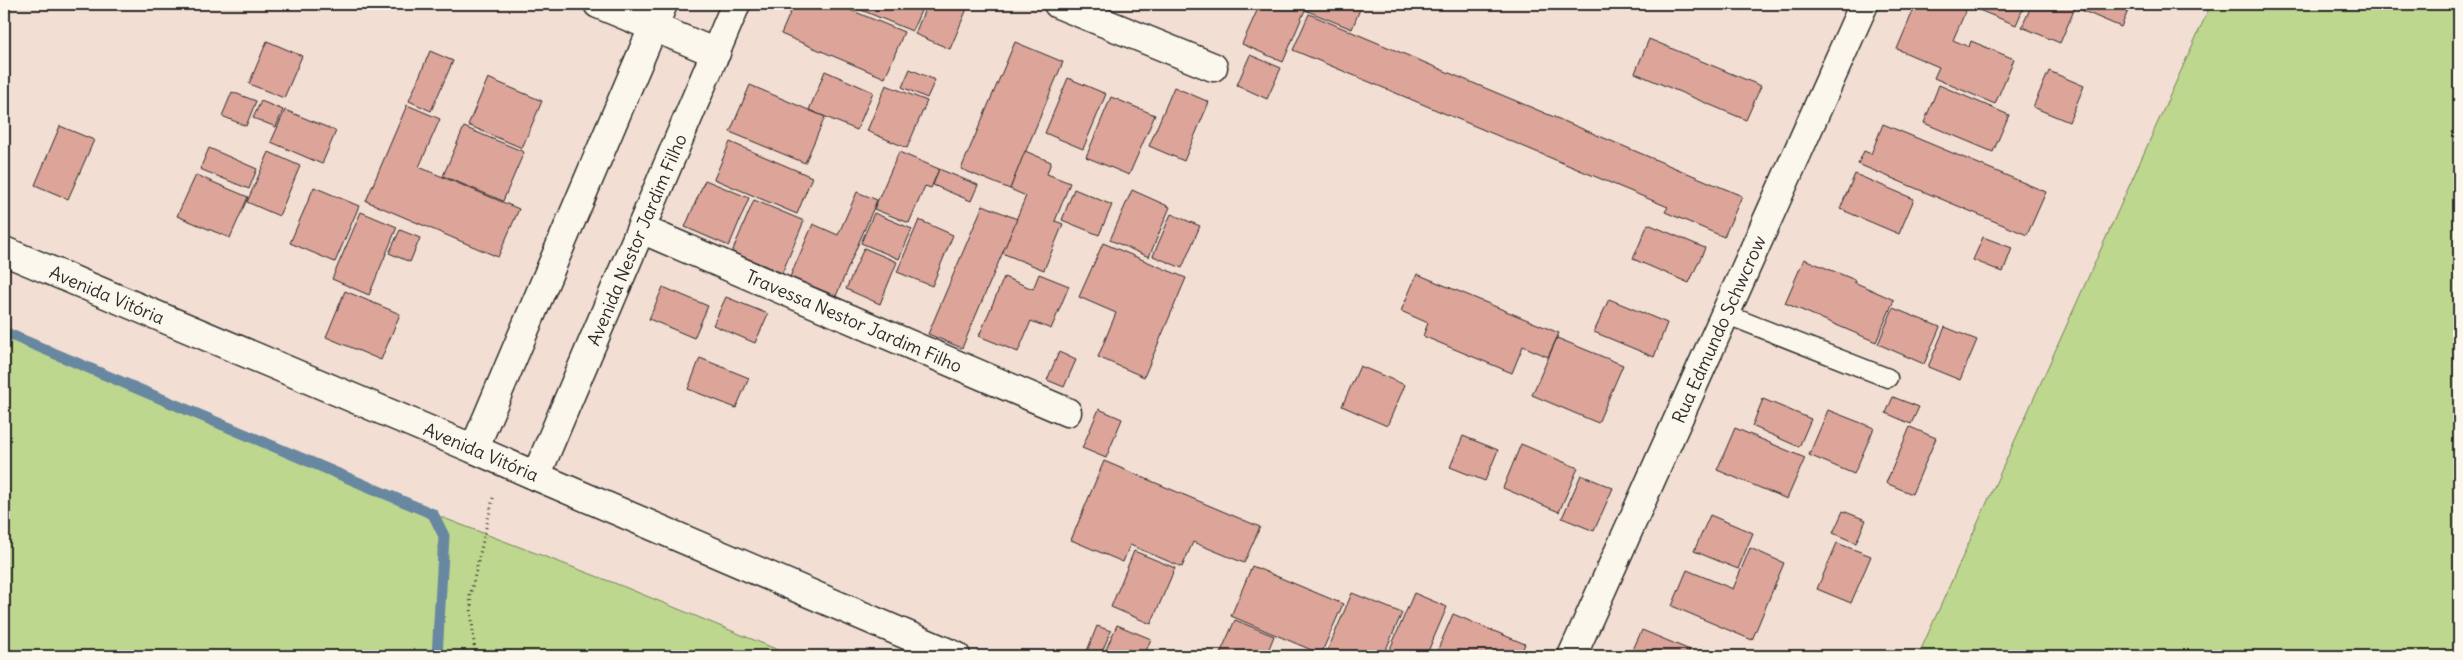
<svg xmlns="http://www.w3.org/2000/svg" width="2463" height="660" viewBox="0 0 2463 660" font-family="Delius,sans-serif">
<rect width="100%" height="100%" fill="#f2ded3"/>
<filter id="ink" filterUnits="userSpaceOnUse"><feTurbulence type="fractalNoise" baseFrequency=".02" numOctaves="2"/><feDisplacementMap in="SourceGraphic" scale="10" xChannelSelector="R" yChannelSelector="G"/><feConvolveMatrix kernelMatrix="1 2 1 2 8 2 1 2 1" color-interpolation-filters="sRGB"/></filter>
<g filter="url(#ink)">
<g fill="#bdd78e" stroke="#74815c">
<polygon points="2211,4 2459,4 2459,656 1918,656"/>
<polygon points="4,332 433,514 622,586 793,656 4,656"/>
</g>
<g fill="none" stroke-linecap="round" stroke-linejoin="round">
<polyline stroke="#6887a0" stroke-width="11" points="4,332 433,514 444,536 437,656"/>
</g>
<g fill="#dda499" stroke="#2b2b2b">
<polygon points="312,4 330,4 327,10"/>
<polygon points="794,4 836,4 904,32 885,78 781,34"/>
<polygon points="847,4 924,4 912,31"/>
<polygon points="927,4 969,4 950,49 915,34"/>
<polygon points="1260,4 1362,4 1352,29 1305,10 1283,62 1242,44"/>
<polygon points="1916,4 1951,4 1966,10 1953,40 1969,47 1971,41 2014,59 1995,104 1934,78 1939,67 1897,49"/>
<polygon points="1964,4 2025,4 2016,25"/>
<polygon points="2032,4 2065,4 2075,8 2060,43 2022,27"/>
<polygon points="2067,4 2131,4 2121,27"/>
<polygon points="1309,14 1742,196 1724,237 1665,212 1668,207 1293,50"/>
<polygon points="1649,39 1761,86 1746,120 1635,73"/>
<polygon points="267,41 302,56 284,98 249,84"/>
<polygon points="1015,42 1063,62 1010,189 961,169"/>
<polygon points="430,51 453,61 431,111 409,101"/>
<polygon points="1250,55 1281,68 1267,99 1237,85"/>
<polygon points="910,69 935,80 927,98 902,87"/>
<polygon points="825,71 873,92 857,130 809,110"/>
<polygon points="2049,71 2084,86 2069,122 2033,107"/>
<polygon points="488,78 542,101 522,148 468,125"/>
<polygon points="1068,78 1106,94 1083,149 1045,133"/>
<polygon points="750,85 825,117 805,163 730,132"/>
<polygon points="886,85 927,101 907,148 867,131"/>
<polygon points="1939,85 2009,115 1993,152 1924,123"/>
<polygon points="1174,87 1209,102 1184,161 1149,146"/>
<polygon points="232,92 256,101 246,126 222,116"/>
<polygon points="1111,97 1155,115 1129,175 1086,157"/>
<polygon points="261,101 283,110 276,127 253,118"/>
<polygon points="407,105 440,119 419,167 519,209 498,257 366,201"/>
<polygon points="285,110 336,131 322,164 271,142"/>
<polygon points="1883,124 2046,192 2027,235 1858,164 1864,151 1871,154"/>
<polygon points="60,126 94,140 68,199 35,185"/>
<polygon points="464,127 524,152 503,201 443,176"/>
<polygon points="730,142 812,177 797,214 714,179"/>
<polygon points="209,148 257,169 249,189 200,169"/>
<polygon points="1025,151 1051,162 1047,174 1070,183 1055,221 1063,224 1044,270 1002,253 1026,196 1010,189"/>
<polygon points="269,152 300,166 279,216 247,202"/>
<polygon points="899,152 939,169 931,188 925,186 909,223 874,209"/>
<polygon points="939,169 978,185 971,201 933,185"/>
<polygon points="1855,174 1914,199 1899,234 1840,209"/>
<polygon points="196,175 248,197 230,238 177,216"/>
<polygon points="705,180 749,198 729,246 685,227"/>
<polygon points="314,187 359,206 335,262 290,243"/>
<polygon points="1074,189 1112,205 1099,235 1062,220"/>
<polygon points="1132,190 1170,207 1149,257 1110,240"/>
<polygon points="857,192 877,200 836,296 790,277 813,224 838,235"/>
<polygon points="754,200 804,221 782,273 732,252"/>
<polygon points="983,205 1017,219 962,348 928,334"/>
<polygon points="361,212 397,227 369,295 332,279"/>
<polygon points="874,213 912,229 899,259 861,243"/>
<polygon points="1171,214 1200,226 1182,268 1153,256"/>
<polygon points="919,220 953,235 932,286 897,272"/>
<polygon points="1648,224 1705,248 1689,283 1633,259"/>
<polygon points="400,230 420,238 410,262 389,253"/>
<polygon points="1983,237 2012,248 2003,272 1973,260"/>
<polygon points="1103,243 1186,278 1144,377 1098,357 1116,313 1079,297"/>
<polygon points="864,248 897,262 880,304 846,289"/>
<polygon points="1804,259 1855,280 1854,282 1894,300 1876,342 1785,303"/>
<polygon points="1039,274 1069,286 1051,329 1031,321 1018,352 979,336 1004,277 1033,289"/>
<polygon points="1417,274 1559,333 1548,357 1523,346 1512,373 1423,336 1428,323 1401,311"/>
<polygon points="663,287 708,306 694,338 649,319"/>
<polygon points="345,291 400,314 381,360 326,337"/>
<polygon points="726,297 768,314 755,343 713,325"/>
<polygon points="1609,299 1667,323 1654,357 1594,332"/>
<polygon points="1893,308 1940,327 1924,364 1878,344"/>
<polygon points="1945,327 1977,340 1960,380 1928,367"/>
<polygon points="1557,338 1623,365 1598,423 1532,395"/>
<polygon points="1059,352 1076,360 1064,387 1047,380"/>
<polygon points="700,358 749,378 736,408 688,389"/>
<polygon points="1360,366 1405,385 1387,426 1342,406"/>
<polygon points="1893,397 1919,407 1911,424 1886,413"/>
<polygon points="1763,399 1811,419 1799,447 1752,426"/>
<polygon points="1099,409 1122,419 1106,458 1082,448"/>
<polygon points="1828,410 1874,428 1854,474 1809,455"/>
<polygon points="1910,427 1936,438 1912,494 1886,483"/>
<polygon points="1735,428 1805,458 1787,499 1717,470"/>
<polygon points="1463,436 1498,450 1485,481 1450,467"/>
<polygon points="1521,444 1578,468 1559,512 1503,488"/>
<polygon points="1104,461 1260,527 1244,563 1193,542 1182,567 1130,545 1123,562 1071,540"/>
<polygon points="1581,475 1613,488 1594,531 1562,518"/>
<polygon points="1843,511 1866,520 1856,543 1833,533"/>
<polygon points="1710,515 1753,533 1738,569 1694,551"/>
<polygon points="1837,543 1871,556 1851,603 1817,589"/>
<polygon points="1750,548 1784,563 1752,640 1672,606 1687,570 1733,589"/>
<polygon points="1134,551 1175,568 1151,624 1111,607"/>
<polygon points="1252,566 1343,604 1321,654 1231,616"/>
<polygon points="1352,593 1402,613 1383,656 1331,656 1326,654"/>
<polygon points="1414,593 1447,607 1426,656 1387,656"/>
<polygon points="1453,614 1525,644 1520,656 1435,656"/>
<polygon points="1235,620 1274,636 1266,656 1219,656"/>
<polygon points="1117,625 1151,639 1144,656 1103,656"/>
<polygon points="1097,626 1111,631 1100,656 1085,656"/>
<polygon points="1642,630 1690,650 1687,656 1630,656"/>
</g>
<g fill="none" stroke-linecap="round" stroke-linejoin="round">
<defs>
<polyline id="lane" points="1725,314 1888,378"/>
<g id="street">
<polyline points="598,4 716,53"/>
<polyline points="1058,4 1213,67"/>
<path id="s1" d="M 641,229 L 1067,412"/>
<path id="s2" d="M 4,251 L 474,449"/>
<polyline points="536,476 956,656"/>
</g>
<g id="secondary">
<path id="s3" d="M 663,4 L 474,449 L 536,476 L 736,4"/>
<path id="s4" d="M 1572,656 L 1864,4"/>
</g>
</defs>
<use href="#lane" stroke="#2b2b2b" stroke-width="21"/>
<use href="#street" stroke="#2b2b2b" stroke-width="31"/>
<use href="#secondary" stroke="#2b2b2b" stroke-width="31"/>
<polyline stroke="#2b2b2b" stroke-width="3" stroke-dasharray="1 4" stroke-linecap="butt" points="475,656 470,596 494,494"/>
<use href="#lane" stroke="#fbf7ec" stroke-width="18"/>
<use href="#street" stroke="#fbf7ec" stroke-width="28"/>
<use href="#secondary" stroke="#fbf7ec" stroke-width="28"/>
</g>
</g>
<g text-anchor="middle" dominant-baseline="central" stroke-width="4.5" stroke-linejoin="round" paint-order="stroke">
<g font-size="18" fill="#2b2b2b" stroke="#fbf7ec">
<text stroke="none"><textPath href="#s3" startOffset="808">Avenida Nestor Jardim Filho</textPath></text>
<text stroke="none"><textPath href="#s2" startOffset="112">Avenida Vitória</textPath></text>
<text stroke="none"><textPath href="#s1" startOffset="232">Travessa Nestor Jardim Filho</textPath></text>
<text stroke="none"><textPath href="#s4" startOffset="358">Rua Edmundo Schwcrow</textPath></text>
<text transform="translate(481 452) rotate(23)">Avenida Vitória</text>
</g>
</g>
<rect width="2463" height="660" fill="none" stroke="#fbf7ec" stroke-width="20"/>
<rect x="10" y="10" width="2443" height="640" fill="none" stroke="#2b2b2b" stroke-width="2" filter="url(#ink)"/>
</svg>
